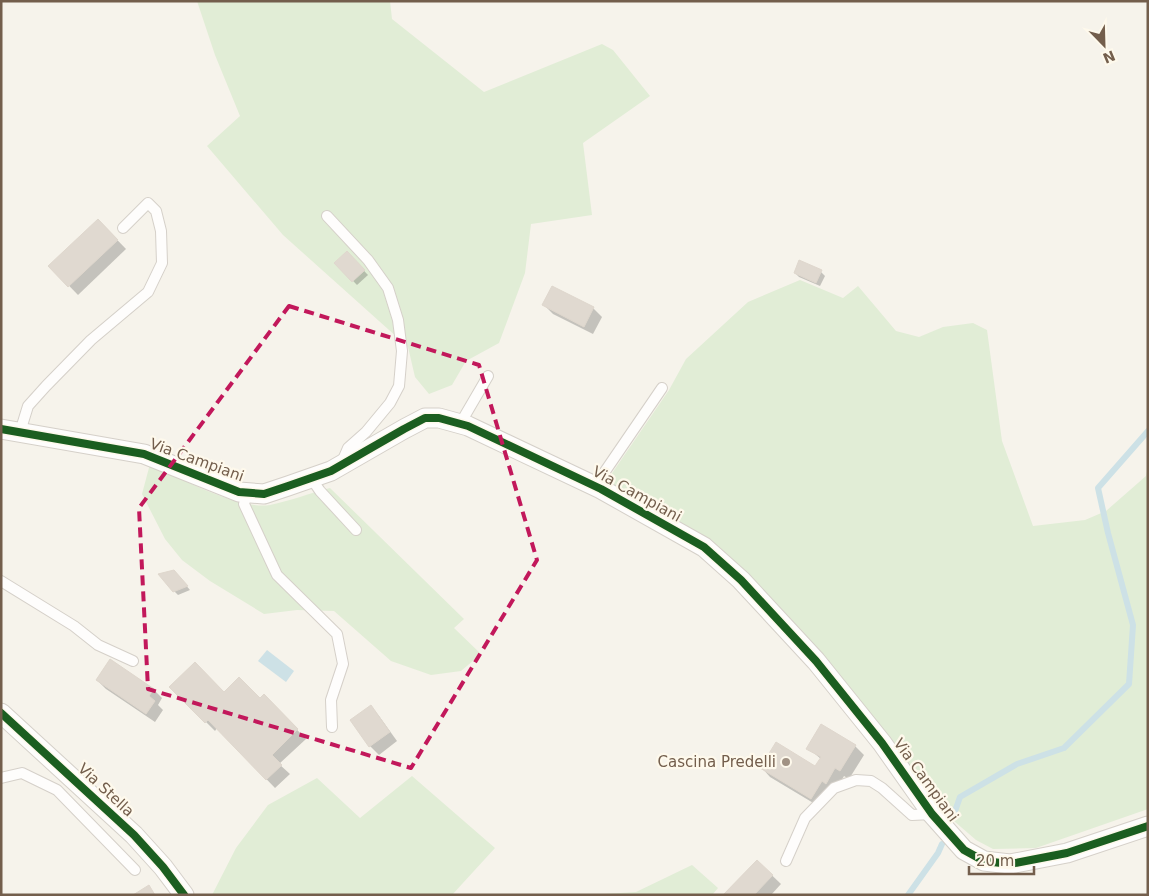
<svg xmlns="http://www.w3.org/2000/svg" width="1149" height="896" viewBox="0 0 1149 896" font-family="'DejaVu Sans',sans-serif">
<rect width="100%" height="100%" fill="#f6f3eb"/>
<g fill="#e1edd6">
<polygon points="197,1 390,1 392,19 484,92 602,44 613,50 650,96 583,143 592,215 531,224 525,273 499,343 466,361 452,385 429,394 415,377 408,347 283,235 207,146 240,116 215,55"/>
<polygon points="800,280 843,298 858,286 896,331 919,337 943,327 973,323 987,330 1002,441 1033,526 1085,520 1106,511 1146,476 1148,467 1148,809 1036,848 993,849 976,840 954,821 921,781 874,718 832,666 749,575 711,542 606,482 669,390 686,359 748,302"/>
<path d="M 150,464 C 180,478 238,510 270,505 C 290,501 310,493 330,488 L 464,619 L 454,628 L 481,654 L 461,671 L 431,675 L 391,661 L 334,611 L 297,610 L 264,614 L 210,581 L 182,560 L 165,539 L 142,494 Z"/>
<polygon points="412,776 495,848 452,895 212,895 236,848 268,805 317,778 360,818"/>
<polygon points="692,865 718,888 712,895 588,895 636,892"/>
</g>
<polygon fill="#cde1e6" points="267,650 294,671 286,682 258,661"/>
<g fill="#0003">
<polygon points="98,220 126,249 78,295 50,266"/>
<polygon points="347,253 368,275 357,285 336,263"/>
<polygon points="800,262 821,272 825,276 820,286 799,277 795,273"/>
<polygon points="544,305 593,308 602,317 593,334 553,314"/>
<polygon points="178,576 190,590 178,595 174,591"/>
<polygon points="110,661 154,690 162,698 158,705 163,710 155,722 106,689 97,680"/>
<polygon points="171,687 224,693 260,700 264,696 306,739 279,764 290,774 275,788 217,728 215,731"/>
<polygon points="371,707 379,716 397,741 379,755 370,746"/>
<polygon points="855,746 864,755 849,779 844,776 835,792 820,807 770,777 762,768 815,768 821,759 808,748"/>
<polygon points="757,861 781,884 771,895 724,895"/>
</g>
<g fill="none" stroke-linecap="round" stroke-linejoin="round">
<g stroke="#cde1e6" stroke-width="6">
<polyline points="954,814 960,797 1017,764 1064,748 1129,684 1133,625 1108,533 1098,488 1148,431"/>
<polyline points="908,895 938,853 942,844"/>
</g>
</g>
<g fill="#e0d9d0" stroke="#dfd7cd">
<polygon points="98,219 118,240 68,287 48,266"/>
<polygon points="347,251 365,270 352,282 334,263"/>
<polygon points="799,260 822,270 816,283 794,273"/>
<polygon points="552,286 594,307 584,327 542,305"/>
<polygon points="174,570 188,586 173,592 158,574"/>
<polygon points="110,659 154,689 149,696 155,701 146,714 96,680"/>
<polygon points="195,662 224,692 239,677 260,698 264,694 298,729 272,755 282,765 266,780 208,720 205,723 169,687"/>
<polygon points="371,705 390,732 369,747 350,720"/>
<polygon points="821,724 856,745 840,771 835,768 826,784 822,781 811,799 760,768 776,742 815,766 821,757 806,749"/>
<polygon points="757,860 773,875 754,895 723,895"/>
<polygon points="149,885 155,895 133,895"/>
</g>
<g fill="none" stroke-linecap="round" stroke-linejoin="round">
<defs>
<g id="service">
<polyline points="327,216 368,260 388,288 398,320 402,351 399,386 390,403 366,432 348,448 342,462"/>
<polyline points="460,424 488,376"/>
<polyline points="20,432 28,406 46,386 91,340 148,292 162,263 161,231 156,211 148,203 123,228"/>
<polyline points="311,478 320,491 356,530"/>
<polyline points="595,486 662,388"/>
<polyline points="247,493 244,504 277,575 337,634 343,664 331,700 332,727"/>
<polyline points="1,581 74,626 98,645 133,661"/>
<polyline points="1,778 22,773 57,790 135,870"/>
<polyline points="786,861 805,818 834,788 856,780 871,781 882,788 912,815 932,814"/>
</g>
<g id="minor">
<polyline points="1,429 144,454 239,492 264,494 288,486 331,471 404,429 425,418 439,418 468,426 601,489 704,547 741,580 816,661 882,743 932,814 964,850 984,861 1010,864 1067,853 1148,826"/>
<polyline points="1,713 134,835 163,867 184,895"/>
</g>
</defs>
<use href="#service" stroke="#d5d0c9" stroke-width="12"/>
<use href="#minor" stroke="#d5d0c9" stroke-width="21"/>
<use href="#service" stroke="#fefdfc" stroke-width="10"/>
<use href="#minor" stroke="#fefdfc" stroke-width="19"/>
<defs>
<g id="cycleway">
<polyline points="1,429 144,454 239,492 264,494 288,486 331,471 404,429 425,418 439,418 468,426 601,489 704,547 741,580 816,661 882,743 932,814 964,850 984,861 1010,864 1067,853 1148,826"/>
<polyline points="1,713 134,835 163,867 184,895"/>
</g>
</defs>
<use href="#cycleway" stroke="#fef9ec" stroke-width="11"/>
<use href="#cycleway" stroke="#1b5e20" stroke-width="8"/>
</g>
<path fill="none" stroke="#c2185b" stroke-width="4" stroke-dasharray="10 6" stroke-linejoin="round" d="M 289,306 L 479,365 L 537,560 L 411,768 L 148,689 L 139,508 Z"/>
<circle fill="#a19284" stroke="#fef9ec" stroke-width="2" cx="786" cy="762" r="5"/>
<g text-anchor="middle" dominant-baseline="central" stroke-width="4.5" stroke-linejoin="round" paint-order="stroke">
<g font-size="15" fill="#735e4c" stroke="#fef9ec">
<text transform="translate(197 460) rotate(20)">Via Campiani</text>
<text transform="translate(637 494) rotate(29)">Via Campiani</text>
<text transform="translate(926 780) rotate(54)">Via Campiani</text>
<text transform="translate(106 790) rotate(43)">Via Stella</text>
</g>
<g font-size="15" fill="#735e4c" stroke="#fef9ec" text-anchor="end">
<text x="776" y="762">Cascina Predelli</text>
</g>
</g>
<rect width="1149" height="896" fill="none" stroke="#735e4c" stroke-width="5"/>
<g transform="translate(1104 45) rotate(157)" stroke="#fef9ec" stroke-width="4" paint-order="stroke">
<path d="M0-4L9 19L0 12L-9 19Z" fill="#735e4c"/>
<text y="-8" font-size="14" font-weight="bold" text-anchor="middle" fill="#735e4c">N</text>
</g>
<path d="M969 866v8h65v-8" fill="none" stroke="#735e4c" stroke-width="2.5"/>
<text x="976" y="866" font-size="15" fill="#735e4c" stroke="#fef9ec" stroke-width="4" paint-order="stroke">20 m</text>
</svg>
